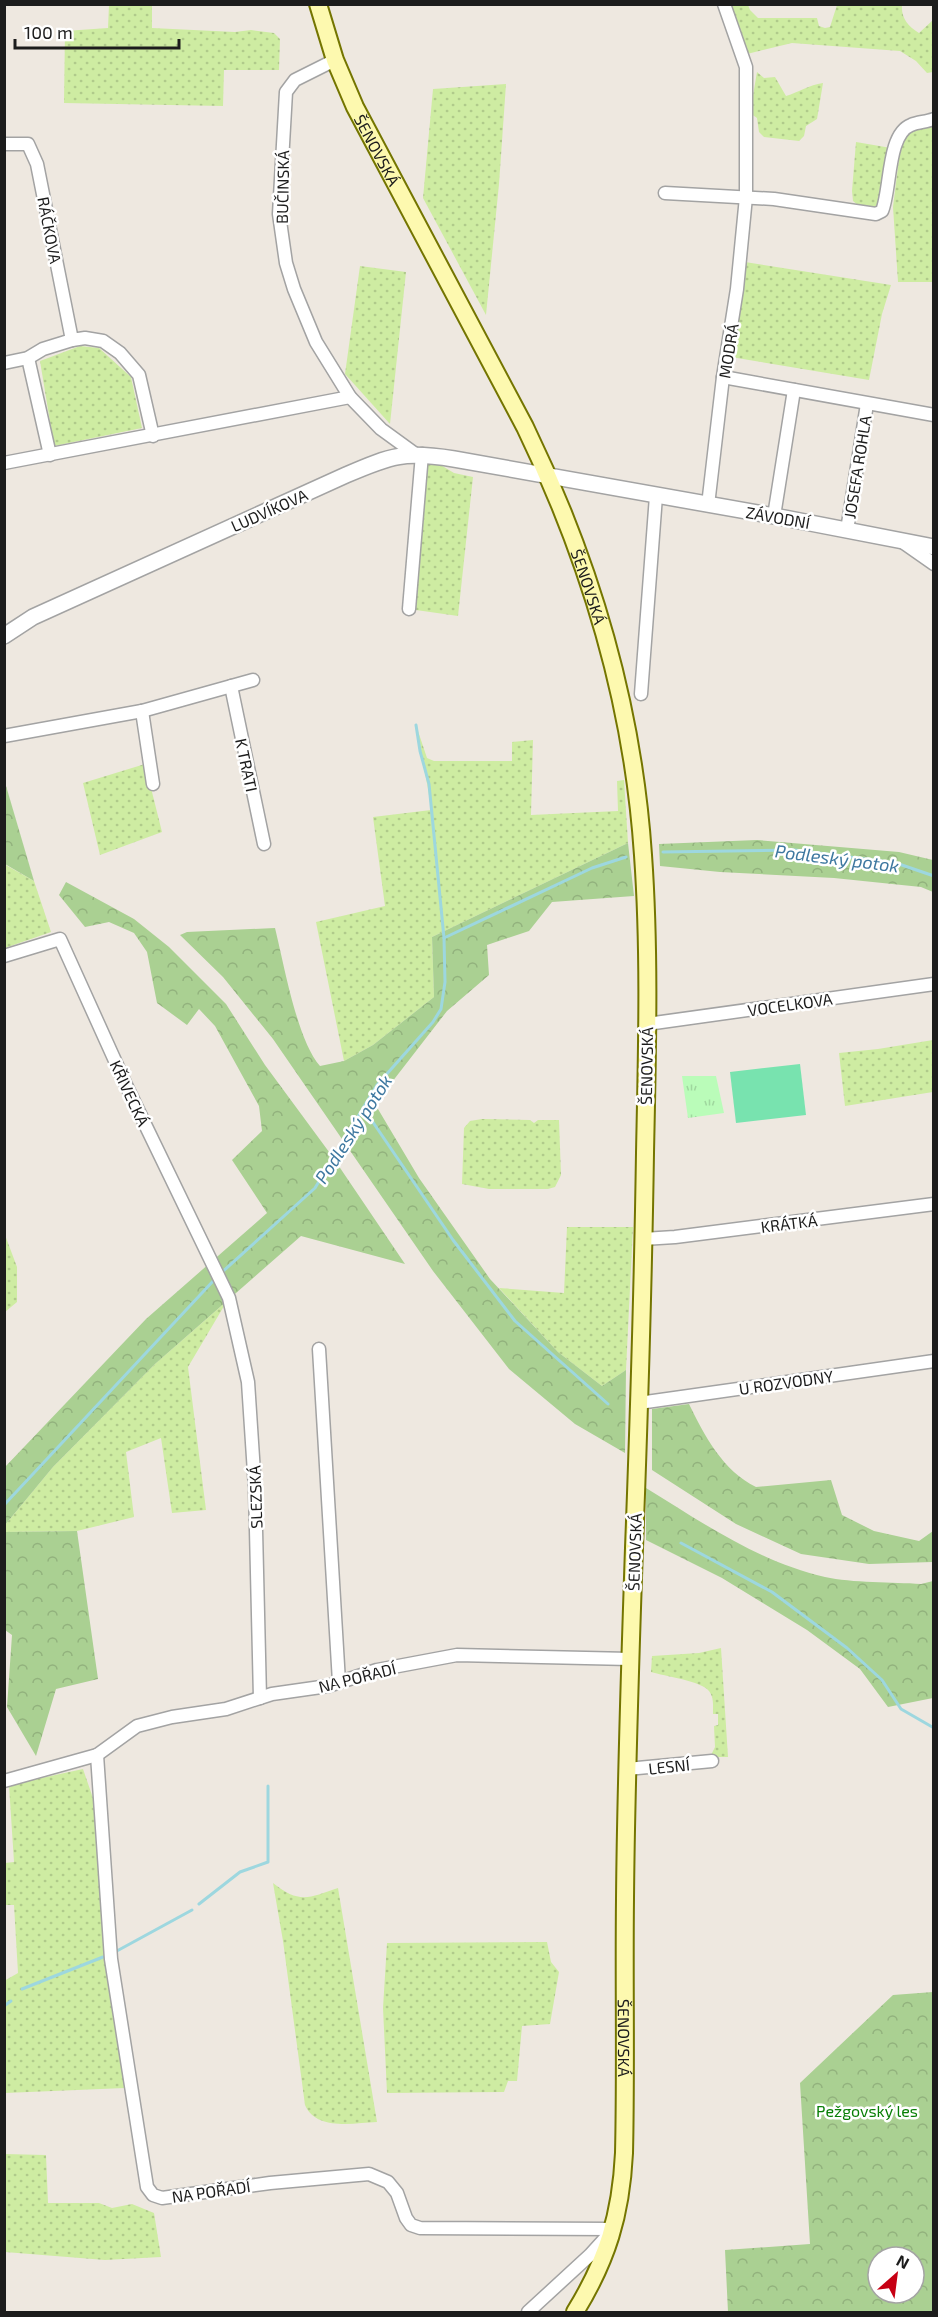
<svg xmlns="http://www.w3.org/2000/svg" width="938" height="2317" viewBox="0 0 938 2317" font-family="'Exo 2',sans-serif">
<defs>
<pattern id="grass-dots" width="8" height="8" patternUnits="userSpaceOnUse" patternTransform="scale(1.5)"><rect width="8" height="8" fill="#ceeca2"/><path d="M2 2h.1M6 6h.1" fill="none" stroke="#b0ca8b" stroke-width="1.8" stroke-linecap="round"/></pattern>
<pattern id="forest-crowns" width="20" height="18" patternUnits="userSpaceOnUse" patternTransform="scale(1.5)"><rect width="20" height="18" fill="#aad092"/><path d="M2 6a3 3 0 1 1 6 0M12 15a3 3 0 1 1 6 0" fill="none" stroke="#92b27d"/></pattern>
<pattern id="park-tufts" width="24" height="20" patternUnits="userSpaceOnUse" patternTransform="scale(1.5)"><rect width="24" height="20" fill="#bafcb9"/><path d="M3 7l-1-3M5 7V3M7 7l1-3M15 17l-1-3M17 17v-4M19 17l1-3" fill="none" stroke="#9fd79e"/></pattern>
</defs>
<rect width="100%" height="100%" fill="#eee8e0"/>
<g fill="url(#grass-dots)">
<polygon points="109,5 152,5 152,28 235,32 251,30 274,33 280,39 279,70 224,70 223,106 64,103 65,31 108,28"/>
<path d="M 727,5 L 748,5 L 750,10 L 758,18 L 817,18 L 819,26 L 825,28 L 830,27 L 837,5 L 902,5 C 901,18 908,26 919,33 L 933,20 L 933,72 L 927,73 L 916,61 L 900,51 L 792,43 L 747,54 Z"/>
<path d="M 757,72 L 764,78 L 775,77 L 786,96 C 799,92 809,85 823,83 L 817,119 L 806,126 L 804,136 L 799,141 L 764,137 L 759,132 L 757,118 L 750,113 Z"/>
<polygon points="506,84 499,184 486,315 423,198 433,89"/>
<polygon points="933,123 933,282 898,282 893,207 899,159 904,136 909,130"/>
<polygon points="856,142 891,148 885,201 875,209 859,206 853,201 852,191"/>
<polygon points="745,262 891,285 882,314 869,380 731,357"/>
<polygon points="360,266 406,272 390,424 345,374"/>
<polygon points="80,346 99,348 131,377 142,428 54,446 40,361"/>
<polygon points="425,461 439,464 454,473 473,477 458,616 409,609"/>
<path d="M 416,725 L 427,758 L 434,761 L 512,761 L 512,742 L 533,740 L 531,815 L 618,811 L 617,781 L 624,780 L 628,843 L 432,937 L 434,997 L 373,1045 L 344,1061 L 316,922 L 385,906 L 373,817 L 431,810 C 428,781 420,754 416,725 Z"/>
<polygon points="145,764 162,832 100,855 83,783"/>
<polygon points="4,864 34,881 51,932 5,948"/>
<polygon points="933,1040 933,1092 845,1106 839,1053 878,1049"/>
<polygon points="482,1119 530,1120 534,1123 538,1120 559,1120 561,1175 555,1187 548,1189 489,1189 462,1184 464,1128 470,1121"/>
<polygon points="567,1227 633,1227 626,1370 602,1386 558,1352 499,1288 564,1293"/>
<polygon points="5,1235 17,1267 17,1302 5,1312"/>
<polygon points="227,1301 188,1367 206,1510 172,1513 161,1438 126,1452 134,1517 77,1531 5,1532 5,1525 53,1467 155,1364"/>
<path d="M 721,1648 L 728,1757 L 712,1757 L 712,1753 L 715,1747 L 714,1726 L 718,1725 L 718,1714 L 713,1714 C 713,1706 714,1697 709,1691 C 702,1681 664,1676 651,1672 L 652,1656 L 699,1653 Z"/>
<polygon points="83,1769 95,1804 125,2088 5,2093 4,1981 18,1973 14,1905 5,1905 5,1863 14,1862 9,1785"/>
<path d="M 273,1883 C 299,1904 309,1898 338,1888 L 377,2122 C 354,2123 316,2131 305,2105 L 283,1941 Z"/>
<polygon points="547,1942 551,1962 559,1972 550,2024 522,2026 517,2081 508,2081 504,2092 387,2093 383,2008 387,1943"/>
<polygon points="4,2154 46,2155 48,2203 99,2203 112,2208 132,2204 154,2213 161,2257 105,2260 5,2252"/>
</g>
<g fill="url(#forest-crowns)" fill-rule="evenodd">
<polygon points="4,779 34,881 5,864"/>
<polygon points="757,840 899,852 933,860 933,892 921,887 834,878 720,872 660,866 659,844"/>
<path d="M 628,843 L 634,896 L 552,902 L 529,931 L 487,945 L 489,975 L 447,1011 L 375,1104 L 419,1178 L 490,1279 L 558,1352 L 602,1386 L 626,1370 L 625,1453 L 575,1424 L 509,1369 L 433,1271 L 273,1039 L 223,977 L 180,935 L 187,932 L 275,928 C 284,964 297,1040 320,1066 L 344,1061 L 373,1045 L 434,997 L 432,937 Z"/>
<polygon points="66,882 134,919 169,947 226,1004 265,1065 332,1156 405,1264 301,1236 155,1364 53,1467 5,1525 5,1467 146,1319 267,1213 232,1160 262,1131 259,1106 215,1026 199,1009 187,1025 157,1003 147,952 134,933 109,922 85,927 59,895"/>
<path d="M 689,1404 C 704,1435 723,1471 756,1487 L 831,1480 L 842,1515 L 874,1531 L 919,1541 L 933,1531 L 933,1562 L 869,1564 L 801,1554 L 736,1524 L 652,1470 L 652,1409 Z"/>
<path d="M 646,1488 C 703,1523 759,1562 825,1577 C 852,1583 893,1582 921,1584 L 933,1581 L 933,1698 L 888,1707 L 860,1669 L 807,1630 L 722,1578 L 646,1540 Z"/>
<polygon points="77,1531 98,1679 56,1689 36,1756 7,1707 12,1635 5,1630 5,1532"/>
<path d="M 933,1992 L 933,2312 L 728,2312 L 725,2250 L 810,2244 L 800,2083 L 893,1995 ZM 878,2257 L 914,2257 L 914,2293 L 878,2293 Z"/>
</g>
<polygon fill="url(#park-tufts)" points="682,1076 716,1076 724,1113 688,1118"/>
<polygon fill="#78e3af" points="800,1064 806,1115 736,1123 730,1072"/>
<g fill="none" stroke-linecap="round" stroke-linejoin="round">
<g stroke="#9dd7df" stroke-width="3">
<polyline points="416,725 420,751 429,784 444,938"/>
<polyline points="663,852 795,850 896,863 934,876"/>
<polyline points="364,1109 453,1240 515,1321 608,1404"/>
<polyline points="220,1274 315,1188 377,1085 433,1022 441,1009 445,982 444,938 592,868 626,857"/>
<polyline points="4,1505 215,1279"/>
<polyline points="681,1543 772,1592 847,1648 882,1680 901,1709 934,1728"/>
<polyline points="199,1904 240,1872 268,1862 268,1786"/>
<polyline points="115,1952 192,1910"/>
<polyline points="22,1989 103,1957"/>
<polyline points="4,2006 11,2001"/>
</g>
<defs>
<g id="minor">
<polyline points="335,60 295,80 286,92 279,214 286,263 294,289 316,342 350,397 381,429 414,453"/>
<polyline points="4,144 28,144 37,164 72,340 85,338 103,341 120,353 139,375 153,436"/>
<path d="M 665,193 L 774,199 L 876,214 L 882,211 C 891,190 887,134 911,125 C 918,122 926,122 934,119"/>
<polyline points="28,358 50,455"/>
<polyline points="4,363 28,358 43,349 72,340"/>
<polyline points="723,377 934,415"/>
<polyline points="4,463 350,397"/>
<polyline points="708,505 723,377 737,289 746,197 746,67 724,4"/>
<polyline points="774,516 794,390"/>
<polyline points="847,530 867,404"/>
<polyline points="904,543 934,564"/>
<polyline points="409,609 422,454"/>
<polyline points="231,686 264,844"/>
<polyline points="641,694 656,496"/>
<polyline points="142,711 153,784"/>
<polyline points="4,736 142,711 253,680"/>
<polyline points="4,956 60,939 126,1085 229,1298 248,1382 255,1488 260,1698"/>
<polyline points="647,1024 934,984"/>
<polyline points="643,1239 675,1237 934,1204"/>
<polyline points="319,1349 339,1682"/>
<polyline points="639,1403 934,1361"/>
<polyline points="97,1755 111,1959 147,2187 153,2195 162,2198 270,2183 369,2174 388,2182 397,2193 406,2218 411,2225 420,2228 614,2229"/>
<polyline points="627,1769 712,1761"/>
<polyline points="4,1781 97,1755 137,1726 172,1717 226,1709 272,1694 328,1686 377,1670 457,1655 630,1659"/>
<polyline points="528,2312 590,2255 609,2234"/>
</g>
<path id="tertiary" d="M 4,636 L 33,617 L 346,475 C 392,455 405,451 454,459 L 774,516 L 934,547"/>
<g id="secondary">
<path id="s1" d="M 318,4 L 335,60 L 355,107 L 525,427 C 590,561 633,706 643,855 C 650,954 647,1054 645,1153 C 643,1285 639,1417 634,1548 C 630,1665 626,1782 625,1899 C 624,1984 626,2068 624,2153 C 621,2215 607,2260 575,2312"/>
</g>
</defs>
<use href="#minor" stroke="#a3a3a3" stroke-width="15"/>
<use href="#tertiary" stroke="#a3a3a3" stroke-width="18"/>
<use href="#secondary" stroke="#747500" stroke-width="20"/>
<use href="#minor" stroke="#fff" stroke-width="12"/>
<use href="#tertiary" stroke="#fff" stroke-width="15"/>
<use href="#secondary" stroke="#fdf9af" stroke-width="16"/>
</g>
<g text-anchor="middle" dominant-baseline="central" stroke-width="5" stroke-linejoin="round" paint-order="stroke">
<g font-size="16" fill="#1c1c1c" stroke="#fff">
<text stroke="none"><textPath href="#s1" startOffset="158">ŠENOVSKÁ</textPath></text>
<text transform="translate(282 187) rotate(-89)">BUČINSKÁ</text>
<text transform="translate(50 230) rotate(79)">RÁČKOVA</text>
<text transform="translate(728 351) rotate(-81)">MODRÁ</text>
<text transform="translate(857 467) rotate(-81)">JOSEFA ROHLA</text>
<text transform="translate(269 510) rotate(-24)">LUDVÍKOVA</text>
<text transform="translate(778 517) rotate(10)">ZÁVODNÍ</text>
<text stroke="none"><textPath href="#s1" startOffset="644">ŠENOVSKÁ</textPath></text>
<text transform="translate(247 765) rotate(78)">K TRATI</text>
<text transform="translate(790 1004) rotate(-8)">VOCELKOVA</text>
<text transform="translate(646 1066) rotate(-89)">ŠENOVSKÁ</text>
<text transform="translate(130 1093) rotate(65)">KŘIVECKÁ</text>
<text transform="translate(789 1223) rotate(-7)">KRÁTKÁ</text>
<text transform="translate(786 1382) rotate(-8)">U ROZVODNY</text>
<text transform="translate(255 1497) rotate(-92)">SLEZSKÁ</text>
<text transform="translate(634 1552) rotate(-88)">ŠENOVSKÁ</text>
<text transform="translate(357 1677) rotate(-14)">NA POŘADÍ</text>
<text transform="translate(669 1766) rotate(-6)">LESNÍ</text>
<text stroke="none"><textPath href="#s1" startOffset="2102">ŠENOVSKÁ</textPath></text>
<text transform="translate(211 2191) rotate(-8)">NA POŘADÍ</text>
</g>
<g font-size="16" fill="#077e05" stroke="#fff">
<text x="867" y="2110">Pežgovský les</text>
</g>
<g font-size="18" font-style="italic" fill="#3e78a0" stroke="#fff">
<text transform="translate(837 858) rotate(7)">Podleský potok</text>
<text transform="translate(353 1129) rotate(-57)">Podleský potok</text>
</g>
</g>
<rect width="938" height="2317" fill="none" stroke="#1c1c1c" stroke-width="12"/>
<g transform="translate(896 2275) rotate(28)"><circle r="28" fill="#ffffff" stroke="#a4a4a4" stroke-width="1.5"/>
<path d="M0-4.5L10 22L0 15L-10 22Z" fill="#c70014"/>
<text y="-9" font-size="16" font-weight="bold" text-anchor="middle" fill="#1c1c1c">N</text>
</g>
<path d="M15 39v9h164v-9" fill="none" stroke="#1c1c1c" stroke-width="3"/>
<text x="24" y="39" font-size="18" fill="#1c1c1c" stroke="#ffffff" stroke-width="4.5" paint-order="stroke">100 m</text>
</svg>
